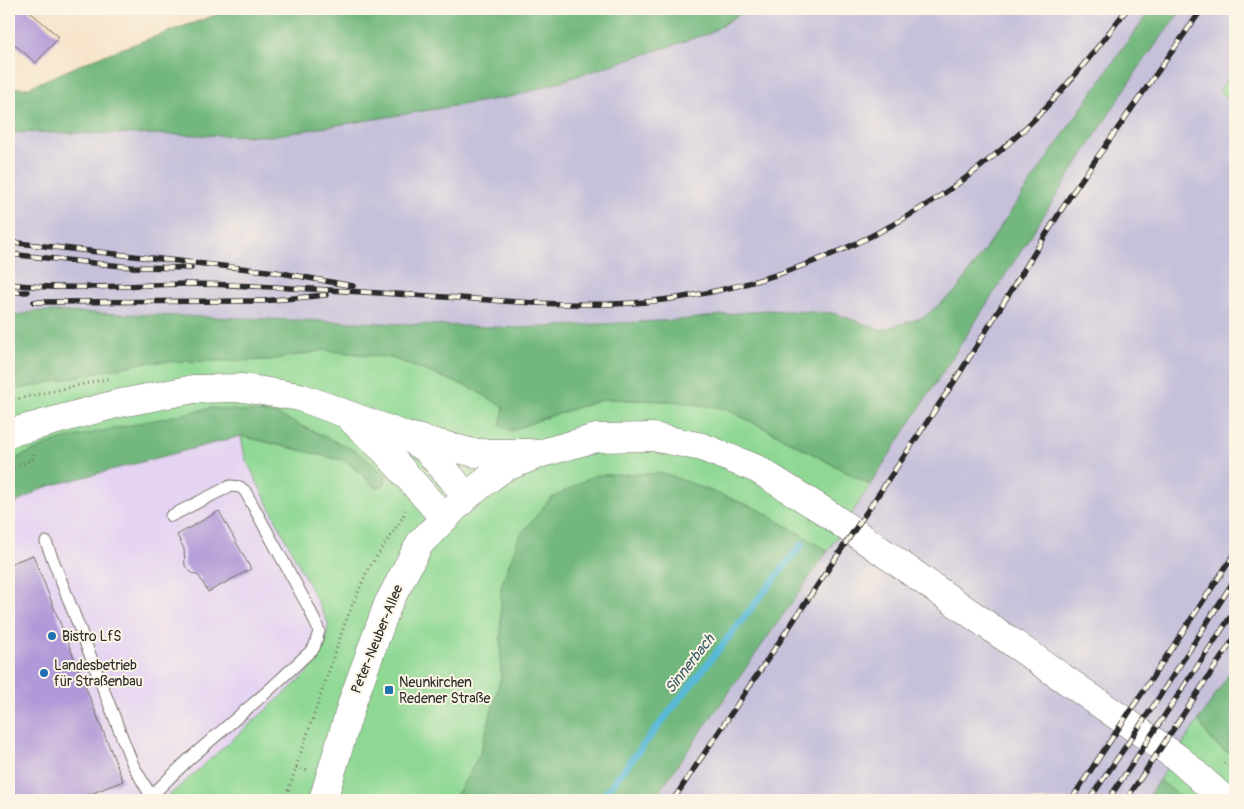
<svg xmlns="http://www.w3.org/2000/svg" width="1244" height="809" viewBox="0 0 1244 809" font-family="Pangolin,sans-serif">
<rect width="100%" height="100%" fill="#fcf5e5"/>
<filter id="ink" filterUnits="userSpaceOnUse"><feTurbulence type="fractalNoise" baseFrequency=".02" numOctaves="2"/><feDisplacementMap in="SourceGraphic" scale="10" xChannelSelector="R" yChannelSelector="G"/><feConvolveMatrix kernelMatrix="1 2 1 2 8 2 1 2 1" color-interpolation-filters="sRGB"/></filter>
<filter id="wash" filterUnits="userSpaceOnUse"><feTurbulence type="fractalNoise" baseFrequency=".0096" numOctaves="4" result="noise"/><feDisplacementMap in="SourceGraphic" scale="20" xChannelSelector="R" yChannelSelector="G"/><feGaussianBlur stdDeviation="1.12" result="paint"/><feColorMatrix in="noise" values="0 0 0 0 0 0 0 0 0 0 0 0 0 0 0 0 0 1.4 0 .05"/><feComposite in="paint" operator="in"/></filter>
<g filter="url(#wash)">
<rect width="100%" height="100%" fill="#f6e4ca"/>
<polygon fill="#e4d3f2" points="241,436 246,458 328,623 327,640 321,656 302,678 164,800 9,800 9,507 42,488"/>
<g fill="#c6c0da">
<polygon points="747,9 1152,9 1122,49 957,290 924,317 882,330 833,313 765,310 680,320 521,328 36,311 9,318 9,132 271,136 515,96 710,33"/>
<polygon points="1182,9 1235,9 1235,66 1219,91 1235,104 1235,665 1146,800 654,800 828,551 1140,66"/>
</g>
<g fill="#8ed894" stroke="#5c8260">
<polygon points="1235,66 1235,104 1219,91"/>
<path d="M 324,350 L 392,358 L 471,388 L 504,407 L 511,431 L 544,418 L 605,399 L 671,401 L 724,408 L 780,436 L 870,485 L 828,551 L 758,509 L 501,586 L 501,677 L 480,754 L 454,800 L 164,800 L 302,678 C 321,657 326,651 328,623 L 245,458 L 241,436 L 346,461 L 377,488 L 385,484 L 276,414 L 60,440 L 9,461 L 9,391 L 146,362 L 271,360 Z"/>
<path d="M 1199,720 C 1208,737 1216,750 1235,754 L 1235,800 L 1186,800 L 1159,780 Z"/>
</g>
<g fill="#72b87e" stroke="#4e7254">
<polygon points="232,9 747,9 710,33 515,96 271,136 9,132 9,88 27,88 96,58"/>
<polygon points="1152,9 1182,9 1140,66 870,485 780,436 724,408 671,401 605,399 544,418 511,431 500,424 504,407 471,388 392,358 324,350 271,360 146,362 9,391 9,318 36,311 521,328 680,320 765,310 833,313 882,330 924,317 957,290 1122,49"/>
<polygon points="211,408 276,414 356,451 386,475 385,484 377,488 346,461 241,436 42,488 9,507 9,461 60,440"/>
<polygon points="664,473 758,509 828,551 653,800 454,800 480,754 501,677 501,586 519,537 550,499 595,475"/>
<path d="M 1235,665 L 1235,754 C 1216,750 1208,737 1199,720 Z"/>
<polygon points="1159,780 1186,800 1146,800"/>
</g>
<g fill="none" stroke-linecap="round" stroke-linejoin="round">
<polyline stroke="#59b9d7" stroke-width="7" points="600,800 802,544"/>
</g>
<g id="blocks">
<g fill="#b099d8">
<polygon points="9,9 27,9 59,37 36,63 9,40"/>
<polygon points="219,511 251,569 208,592 199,576 192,573 185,566 184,549 177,535"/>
<polygon points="33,555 123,781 75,800 9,800 9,564"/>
</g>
</g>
</g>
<g filter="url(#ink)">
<use href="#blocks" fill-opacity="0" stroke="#726c63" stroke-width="1"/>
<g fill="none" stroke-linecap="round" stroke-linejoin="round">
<defs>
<g id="lane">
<polyline points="46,542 133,765 151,796 164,800"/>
<polyline points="145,800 151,796 188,760 269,690 314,648 319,631 310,610 245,491 240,487 230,486 171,516"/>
</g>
<g id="secondary">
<polyline points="353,421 385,451 444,518"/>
<polyline points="9,433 116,404 194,389 243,388 300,397 403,435 425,448 451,477 466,497"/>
<polyline points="413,437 474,453 530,453"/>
<polyline points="323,800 353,700 388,604 420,543 466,497 491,477 504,468 542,453 596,438 653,437 702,447 757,469 824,511 1179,759 1225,800"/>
</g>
</defs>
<use href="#lane" stroke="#726c63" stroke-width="13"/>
<use href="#secondary" stroke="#726c63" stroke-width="29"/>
<g stroke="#726c63" stroke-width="3" stroke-dasharray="1 4" stroke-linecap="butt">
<polyline points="449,9 462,11 477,9"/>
<polyline points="9,401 110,378"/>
<polyline points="9,469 33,459 33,451"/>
<polyline points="1224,763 1235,770"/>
<polyline points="296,767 308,770"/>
<polyline points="285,800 345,623 367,571 403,517 405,510"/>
</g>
<use href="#lane" stroke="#fff" stroke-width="11"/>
<use href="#secondary" stroke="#fff" stroke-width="28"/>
<defs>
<g id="rail">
<polyline points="9,242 276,272 353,286"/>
<polyline points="9,254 131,267 191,268"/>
<path d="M 9,284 C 68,291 127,285 186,284 C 221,284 256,286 290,288 C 352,291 413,295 474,299 C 531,303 589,307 646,302 C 784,288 917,228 1019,134 C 1060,96 1094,53 1127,9"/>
<polyline points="9,292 27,292"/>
<polyline points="34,302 263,301 326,295"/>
<polyline points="673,800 956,379 1070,196 1202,9"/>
<polyline points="1071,800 1235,553"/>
<polyline points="1089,800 1156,702 1235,579"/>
<polyline points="1108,800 1235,610"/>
<polyline points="1126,800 1235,637"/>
</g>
</defs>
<use href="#rail" stroke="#2b2b2b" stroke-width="5.5"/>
<use href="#rail" stroke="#fcf5e5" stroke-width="4" stroke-dasharray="11" stroke-linecap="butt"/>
</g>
</g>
<g fill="#1f6fb2" stroke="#fcf5e5" stroke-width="2">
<circle cx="52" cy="636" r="5"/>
<circle cx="44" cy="673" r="5"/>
<rect x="384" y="685" width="10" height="10" rx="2.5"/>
</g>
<g text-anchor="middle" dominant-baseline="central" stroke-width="4" stroke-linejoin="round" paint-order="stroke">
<g font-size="14" fill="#2b2b2b" stroke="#fcf5e5" text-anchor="start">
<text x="62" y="636">Bistro LfS</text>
<text x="54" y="665">Landesbetrieb<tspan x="54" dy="16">für Straßenbau</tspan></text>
<text x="399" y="682">Neunkirchen<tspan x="399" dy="16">Redener Straße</tspan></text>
</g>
<g font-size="14" fill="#2b2b2b" stroke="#fcf5e5">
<text transform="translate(377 639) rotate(-68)">Peter-Neuber-Allee</text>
</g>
<g font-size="15" font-style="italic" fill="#3b5d67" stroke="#fcf5e5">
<text transform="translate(690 664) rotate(-52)">Sinnerbach</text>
</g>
</g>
<rect width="1244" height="809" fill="none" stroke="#fcf5e5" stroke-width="30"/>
</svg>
